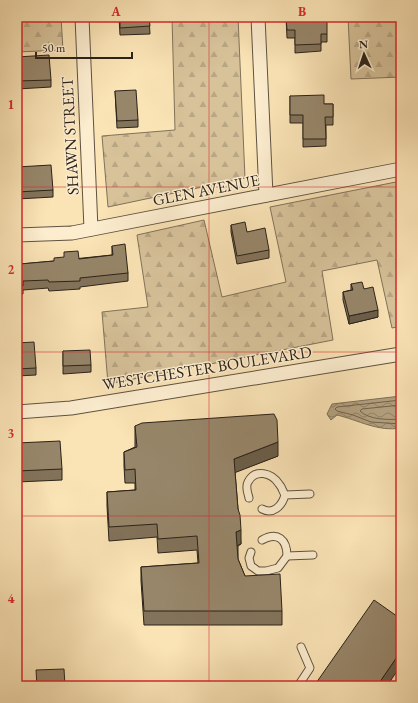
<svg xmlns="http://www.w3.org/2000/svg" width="418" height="703" viewBox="0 0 418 703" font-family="'EB Garamond',serif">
<defs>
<pattern id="forest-firs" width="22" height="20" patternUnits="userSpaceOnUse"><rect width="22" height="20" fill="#d7c29a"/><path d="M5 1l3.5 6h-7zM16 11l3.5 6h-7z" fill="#b9a684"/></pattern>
<pattern id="water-waves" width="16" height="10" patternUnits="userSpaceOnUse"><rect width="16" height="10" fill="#b4a180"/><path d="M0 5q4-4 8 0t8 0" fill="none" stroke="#938368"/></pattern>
</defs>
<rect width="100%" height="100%" fill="#fae3b5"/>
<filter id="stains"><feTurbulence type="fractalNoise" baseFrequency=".005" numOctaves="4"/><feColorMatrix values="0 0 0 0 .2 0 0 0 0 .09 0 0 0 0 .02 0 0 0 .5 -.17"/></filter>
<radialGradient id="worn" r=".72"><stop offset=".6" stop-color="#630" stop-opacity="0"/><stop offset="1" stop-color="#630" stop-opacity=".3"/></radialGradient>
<g fill="url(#forest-firs)" stroke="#81725a">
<polygon points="17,17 61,17 63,50 17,52"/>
<polygon points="172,17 238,17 245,178 108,207 102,136 175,130"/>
<polygon points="348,17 401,17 401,77 351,79"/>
<polygon points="401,181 401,326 392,328 377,260 322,271 333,340 108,384 102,312 148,307 137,235 204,220 222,297 286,282 270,207"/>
</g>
<path fill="url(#water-waves)" stroke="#7d6e57" d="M 401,396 L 401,428 C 378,432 358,420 337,415 L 331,420 L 327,414 L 332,404 Z"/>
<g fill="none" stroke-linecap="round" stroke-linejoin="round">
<g stroke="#70624c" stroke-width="1">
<polyline points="401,400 337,407 335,409 337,411 353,415 371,422 401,424"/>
<path d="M 401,405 L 362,409 L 360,411 C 369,420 389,420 401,419"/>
</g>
<defs>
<g id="lane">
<path d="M 249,498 C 248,493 245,487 248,482 C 255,468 272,473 279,484 C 282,487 283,492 285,495 L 310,494"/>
<path d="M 262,509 C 273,515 282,506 285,495"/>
<path d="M 262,540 C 278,531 287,540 287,556 L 313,555"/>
<polyline points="251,552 249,558 251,566 258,571 266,571 278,568 287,556"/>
<polyline points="298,686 310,668 301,647"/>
</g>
<g id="street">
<polyline points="82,17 91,229"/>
<polyline points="258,17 266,195"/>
<polyline points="17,235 72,233 401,169"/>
<polyline points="17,412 71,408 401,354"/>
</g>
</defs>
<use href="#lane" stroke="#5f5240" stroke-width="9"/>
<use href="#street" stroke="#5f5240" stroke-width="15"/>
<use href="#lane" stroke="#fcedcf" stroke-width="7"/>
<use href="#street" stroke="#fcedcf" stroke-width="13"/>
</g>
<g fill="#82735b" stroke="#2b2219">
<polygon points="119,17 149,17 150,34 120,35"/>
<polygon points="286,17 327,34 327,42 321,42 321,51 295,53 295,38 287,38"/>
<polygon points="17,57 51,80 51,87 17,89"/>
<polygon points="115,91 138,120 138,127 117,128"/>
<polygon points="290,96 324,104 333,104 333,125 326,125 326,146 303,147 303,123 290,123"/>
<polygon points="17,167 53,190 53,197 17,199"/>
<polygon points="231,225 247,232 269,250 269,258 237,264 231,232"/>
<polygon points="112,246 128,273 128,281 80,287 80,289 49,291 48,288 23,290 23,294 17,295 17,260 20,264 54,261 112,255"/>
<polygon points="351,284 364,289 378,317 349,324 343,300 343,292 351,290"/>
<polygon points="17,343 36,368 36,375 17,376"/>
<polygon points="63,351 91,365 91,372 63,374"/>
<polygon points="135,426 278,456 235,472 238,509 241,544 238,546 238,559 245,576 282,611 282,625 144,625 141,581 141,567 198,563 197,550 158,553 157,537 109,541 107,506 107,492 135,490 135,483 125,483 124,466 124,452 135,447"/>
<polygon points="17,443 62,469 62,480 17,482"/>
</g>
<g fill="#6a5e4a" stroke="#2b2219">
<polygon points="378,310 378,317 349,324 349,316"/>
<polygon points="278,442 278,456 234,473 234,459"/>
<polygon points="241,530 241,544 236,546 236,532"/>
<polygon points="401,651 401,665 387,686 377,686"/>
</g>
<g fill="#97866a" stroke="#2b2219">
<polygon points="120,17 149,17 150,26 120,28"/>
<polygon points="286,17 303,17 303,18 327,17 327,34 321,34 321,44 295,45 295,30 287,30"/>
<polygon points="49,55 51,80 17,81 17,57"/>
<polygon points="136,90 138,120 117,121 115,91"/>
<polygon points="324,95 324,104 333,104 333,117 325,117 326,139 303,139 303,115 290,115 290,96"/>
<polygon points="51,165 53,190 17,192 17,167"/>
<polygon points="245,222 247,232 265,228 269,250 237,256 231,225"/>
<polygon points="125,244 128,273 80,278 80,281 49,282 48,280 23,281 23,286 17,287 17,260 20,260 20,264 54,261 54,258 64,257 64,252 78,251 79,259 113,255 112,246"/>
<polygon points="362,282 364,289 373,287 378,310 349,316 343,292 353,290 351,284"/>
<polygon points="34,342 36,368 17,369 17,343"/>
<polygon points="90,350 91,365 63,366 63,351"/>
<polygon points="274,414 277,420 278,442 234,459 238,509 240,515 241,530 236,532 238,559 245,576 280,574 282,611 144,611 141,567 199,563 197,536 158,539 157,524 109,527 107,492 136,490 135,469 125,470 124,452 137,447 135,426 142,423"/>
<polygon points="60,441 62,469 17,471 17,443"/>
<polygon points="374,600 401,619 401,651 377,686 314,686"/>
<polygon points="64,669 65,686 37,686 36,670"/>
</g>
<path fill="none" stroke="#d62828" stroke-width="1" stroke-opacity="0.55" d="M 209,17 L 209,686M 17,187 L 401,187M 17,352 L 401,352M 17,516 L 401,516"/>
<g text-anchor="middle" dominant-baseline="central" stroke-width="3" stroke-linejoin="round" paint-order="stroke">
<g font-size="16" fill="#2b2219" stroke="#fcedcf">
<text transform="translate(70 136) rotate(-93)">SHAWN STREET</text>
<text transform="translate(206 190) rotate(-11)">GLEN AVENUE</text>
<text transform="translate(207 368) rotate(-9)">WESTCHESTER BOULEVARD</text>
</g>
</g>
<rect width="418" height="703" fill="none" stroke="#fae3b5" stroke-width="44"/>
<g transform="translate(364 54) rotate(357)" stroke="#fcedcf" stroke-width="3" paint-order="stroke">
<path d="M0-3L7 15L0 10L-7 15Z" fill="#2b2219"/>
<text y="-6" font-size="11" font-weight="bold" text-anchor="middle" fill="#2b2219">N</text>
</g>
<path d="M36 52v6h96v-6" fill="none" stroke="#2b2219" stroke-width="2"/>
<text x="42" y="52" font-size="12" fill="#2b2219" stroke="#fcedcf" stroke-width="3" paint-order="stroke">50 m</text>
<rect x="22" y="22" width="374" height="659" fill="none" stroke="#d62828" stroke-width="1.5"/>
<g font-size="13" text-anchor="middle" font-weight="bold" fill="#d62828">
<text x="116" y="16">A</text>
<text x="302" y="16">B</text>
<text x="11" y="109">1</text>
<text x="11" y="274">2</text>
<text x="11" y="438">3</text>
<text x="11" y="603">4</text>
</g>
<rect width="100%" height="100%" filter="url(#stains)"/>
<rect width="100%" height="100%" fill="url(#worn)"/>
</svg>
